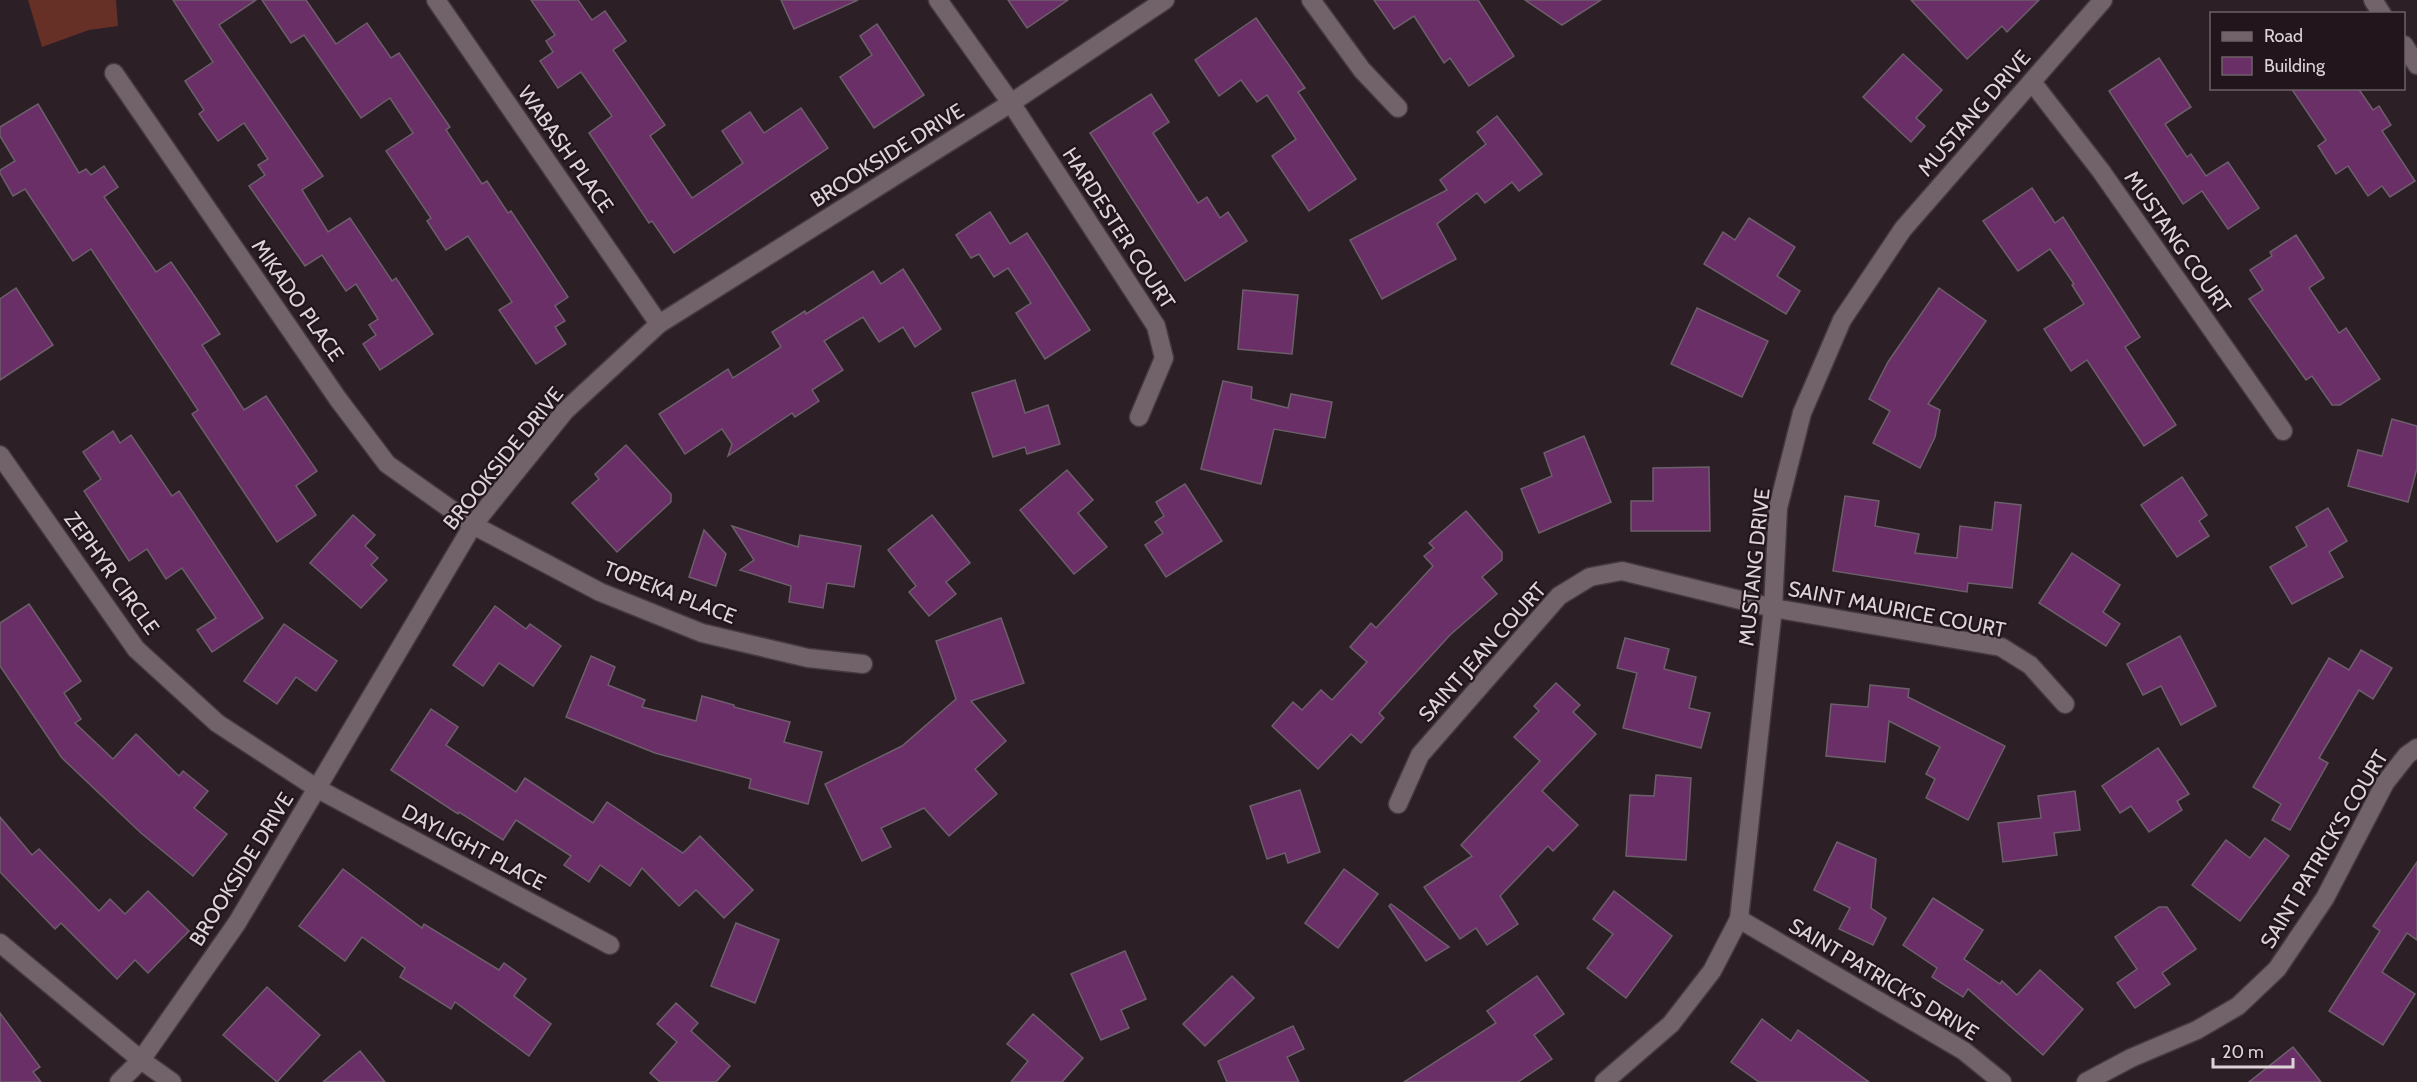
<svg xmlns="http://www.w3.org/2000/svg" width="2417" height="1082" viewBox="0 0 2417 1082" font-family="Cabin,sans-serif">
<rect width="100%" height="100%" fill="#2c1f25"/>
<polygon fill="#663027" points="28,0 116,0 118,26 89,30 42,47"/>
<g fill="#6a2f67" stroke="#6c5f6b" stroke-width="1.5">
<polygon points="173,0 256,0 219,25 323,176 302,190 328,232 350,218 392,281 396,278 433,334 380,370 363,344 376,335 369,325 378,319 356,284 346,291 322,255 305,266 249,186 265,175 258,165 268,159 244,123 218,141 199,114 204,110 185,81 213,62"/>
<polygon points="262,0 306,0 336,44 367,23 391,58 399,53 450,127 446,130 482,184 487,181 508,213 511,211 568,297 555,306 565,321 555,327 566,344 536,364 499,310 512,302 468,236 446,250 427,221 431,218 386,151 413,133 390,98 361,118 304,35 291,43"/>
<polygon points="531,0 578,0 592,20 605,11 626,41 613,50 665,125 650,136 692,198 743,163 722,131 750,112 764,133 801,108 828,148 674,253 652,221 649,223 589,133 612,116 581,72 558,88 540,61 553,52 546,41 555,35"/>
<polygon points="781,0 858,0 794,29"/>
<polygon points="1008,0 1068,0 1027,28"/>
<polygon points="1374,0 1478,0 1514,56 1469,86 1450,58 1444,63 1414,16 1394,29"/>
<polygon points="1525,0 1601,0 1562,25"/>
<polygon points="1911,0 2039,0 2007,32 2002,26 1967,59"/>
<polygon points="1256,18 1305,88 1298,92 1356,179 1309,211 1272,156 1296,139 1267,95 1257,102 1241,80 1219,96 1195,60"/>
<polygon points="877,24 924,95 874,128 840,77 872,55 860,36"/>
<polygon points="1903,54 1942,90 1916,118 1925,126 1911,142 1863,97"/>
<polygon points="2159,58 2191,107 2165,124 2187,157 2191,154 2206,176 2228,162 2259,208 2228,229 2202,191 2183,204 2109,91"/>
<polygon points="2291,88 2358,88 2373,110 2379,106 2391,125 2382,131 2415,181 2390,197 2382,186 2368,196 2348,166 2336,174 2318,146 2326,140"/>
<polygon points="1151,94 1169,122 1153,133 1198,203 1207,197 1220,218 1228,212 1247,241 1185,281 1090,133"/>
<polygon points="38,104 79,173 86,169 91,175 104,166 118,187 104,197 156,272 171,262 200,304 220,334 202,345 244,410 266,396 317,471 296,486 316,515 277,542 192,414 198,410 91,249 73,261 25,189 13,196 0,173 0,170 15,161 0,136 0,127"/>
<polygon points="1497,116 1542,174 1519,191 1512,182 1485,203 1477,193 1437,224 1456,259 1382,299 1350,240 1447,190 1440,180 1486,144 1477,132"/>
<polygon points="2032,188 2055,223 2063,217 2140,337 2125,347 2176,425 2144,446 2087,360 2071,371 2044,329 2084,304 2072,285 2074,284 2050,249 2018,271 1983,221"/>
<polygon points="990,212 1010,244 1027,233 1090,330 1045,359 1016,313 1031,303 1008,268 994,277 979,254 971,258 956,235"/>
<polygon points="1749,218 1795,247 1777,276 1800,291 1786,314 1704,264 1723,232 1735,240"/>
<polygon points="2296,235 2324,278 2309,288 2339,333 2346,328 2380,379 2340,405 2332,405 2312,376 2306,380 2249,299 2263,290 2250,270 2272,256 2270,252"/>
<polygon points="903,269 941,329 915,347 903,327 879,342 863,317 824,341 843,370 812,390 819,401 795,417 792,413 728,456 732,444 722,429 685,454 659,414 728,369 733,378 781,347 772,332 805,311 806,314 873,271 881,284"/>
<polygon points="16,288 53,345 0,380 0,299"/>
<polygon points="1939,288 1986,321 1928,404 1940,410 1935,437 1920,468 1873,443 1890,411 1869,399 1888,362"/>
<polygon points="1243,290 1298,295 1292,354 1238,349"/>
<polygon points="1697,308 1768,341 1742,397 1671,364"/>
<polygon points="1015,380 1025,413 1048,405 1060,444 1027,454 1025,447 993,457 972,393"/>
<polygon points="1223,381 1252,387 1251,399 1288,408 1291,394 1332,402 1325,438 1274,429 1261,484 1201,469"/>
<polygon points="2392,419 2417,426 2417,468 2408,502 2348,486 2358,450 2382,456"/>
<polygon points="113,431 120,443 131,435 172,496 179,491 263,618 212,652 197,630 216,618 182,568 166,579 147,549 129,561 84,491 101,479 83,452"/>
<polygon points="1584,436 1611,502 1539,533 1521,489 1552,476 1544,453"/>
<polygon points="626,445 671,494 671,502 617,552 572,503 599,479 595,474"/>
<polygon points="1709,467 1710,531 1631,531 1631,501 1653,501 1653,468"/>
<polygon points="1067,470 1093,500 1078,513 1107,547 1074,574 1020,510"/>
<polygon points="2182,477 2207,515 2199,521 2209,536 2177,557 2141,505"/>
<polygon points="1185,484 1222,541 1166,577 1145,545 1163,533 1155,522 1164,516 1156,502"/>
<polygon points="1845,496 1879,501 1875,526 1919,534 1915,553 1957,558 1960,526 1992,530 1995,502 2021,505 2012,588 1968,583 1967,592 1833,571"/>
<polygon points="2328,508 2347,541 2329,552 2343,577 2292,604 2270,567 2307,546 2296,527"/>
<polygon points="1466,511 1502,552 1502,560 1482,577 1497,594 1450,635 1379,713 1384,718 1361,743 1351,734 1318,769 1272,726 1293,702 1302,710 1321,690 1332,700 1367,662 1350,647 1371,623 1376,628 1433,566 1424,556 1434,548 1429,543"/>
<polygon points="353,515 375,535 365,546 378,558 371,565 387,580 361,608 310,563"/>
<polygon points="932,515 970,563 946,582 956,594 929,616 909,592 916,586 888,550"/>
<polygon points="732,526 798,547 800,535 861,546 854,587 827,583 823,608 789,602 791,586 740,570 754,560"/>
<polygon points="704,530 726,554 716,586 689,577"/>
<polygon points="2072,553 2120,585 2103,612 2120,624 2106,646 2039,603"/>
<polygon points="29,604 81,681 64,693 81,719 75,723 113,759 136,734 179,776 183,771 208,791 194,808 227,834 193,876 141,833 62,758 0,666 0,623"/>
<polygon points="495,606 526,629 530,624 561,646 533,686 499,663 483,686 453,665"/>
<polygon points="1001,618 1024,683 971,701 1006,741 975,769 997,794 949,836 924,808 881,828 891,847 862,861 825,784 902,746 956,699 936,641"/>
<polygon points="284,624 337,661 316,691 296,677 277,704 244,681"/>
<polygon points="2180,636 2216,706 2181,725 2161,686 2143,695 2127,664"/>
<polygon points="1625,638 1669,649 1664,669 1696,677 1689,708 1710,713 1701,748 1623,728 1637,673 1617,668"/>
<polygon points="2361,650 2392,668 2373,699 2359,690 2319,758 2328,763 2290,830 2272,820 2281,804 2253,787 2329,658 2349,670"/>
<polygon points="591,656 615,667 608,685 645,700 642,707 696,721 702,696 734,705 734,707 790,722 784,742 822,752 808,804 749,788 751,779 655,753 566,717"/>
<polygon points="1556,683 1580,705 1573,712 1596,734 1542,791 1578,825 1553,851 1548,846 1500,896 1518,924 1487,945 1476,928 1460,939 1424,887 1472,856 1461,845 1540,761 1514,737 1539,711 1534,706"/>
<polygon points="1870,685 1909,689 1908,697 2005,746 1968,820 1926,798 1935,779 1926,774 1940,747 1889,721 1885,762 1826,756 1831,704 1868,707"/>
<polygon points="431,709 458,727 446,745 516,792 525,778 593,823 607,802 683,853 700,836 753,890 724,918 696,890 679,906 642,868 630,886 600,865 589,882 564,865 571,856 516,820 503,840 459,812 458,814 391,770"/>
<polygon points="2158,748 2189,794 2177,801 2182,810 2149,832 2131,806 2120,813 2102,786"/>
<polygon points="1656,775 1691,778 1686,860 1626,856 1630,795 1654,796"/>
<polygon points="1300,790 1320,852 1288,863 1285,853 1267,859 1250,806"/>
<polygon points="2075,791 2080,830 2054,833 2057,855 2003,862 1998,823 2041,818 2038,796"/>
<polygon points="0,817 32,855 39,849 99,911 110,899 125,914 148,891 189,931 148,973 135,960 117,979 61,923 55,929 0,872"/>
<polygon points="2265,838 2289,856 2240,921 2192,885 2226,840 2250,858"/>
<polygon points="1837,842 1876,859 1871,908 1886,918 1873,945 1839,929 1850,908 1814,890"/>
<polygon points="2417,862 2417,940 2407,933 2382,972 2415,994 2383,1045 2329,1011 2380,931 2373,926"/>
<polygon points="343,869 422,928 424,924 499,970 504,963 526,979 514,996 551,1024 529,1056 455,1002 451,1009 400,977 405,968 362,937 345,961 299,926"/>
<polygon points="1344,869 1378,894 1338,948 1305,923"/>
<polygon points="1614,891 1672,936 1626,998 1587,968 1613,934 1593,919"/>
<polygon points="1933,898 1983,930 1964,959 2000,984 2002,981 2017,995 2040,970 2083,1009 2043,1055 1968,989 1963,997 1932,977 1937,968 1903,945"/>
<polygon points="1391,904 1449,947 1426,961 1389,906"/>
<polygon points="2159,907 2167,907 2196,949 2162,973 2170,984 2135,1008 2117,983 2137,969 2115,937"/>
<polygon points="736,923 779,940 755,1003 711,986"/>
<polygon points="1125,951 1146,999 1121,1010 1129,1028 1101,1040 1071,974"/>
<polygon points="1232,976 1254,998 1205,1046 1183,1024"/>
<polygon points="1537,976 1564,1014 1534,1035 1552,1059 1518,1082 1404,1082 1496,1023 1487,1011"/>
<polygon points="267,987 320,1035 277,1082 223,1035"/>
<polygon points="676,1003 698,1023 691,1031 730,1066 716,1082 660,1082 650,1073 677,1042 657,1024"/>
<polygon points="0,1013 40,1067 33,1072 41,1082 0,1082"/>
<polygon points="1033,1014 1083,1058 1062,1082 1011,1082 1028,1061 1007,1044"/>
<polygon points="1762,1019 1791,1041 1798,1030 1869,1082 1759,1082 1731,1062"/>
<polygon points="1293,1026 1304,1049 1287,1057 1299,1082 1227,1082 1218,1061"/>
<polygon points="2293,1047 2321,1082 2249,1082"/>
<polygon points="360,1051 385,1082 323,1082"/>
</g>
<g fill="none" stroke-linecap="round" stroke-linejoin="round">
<defs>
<g id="minor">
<polyline points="436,0 659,324"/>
<polyline points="938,0 1011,103 1156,326 1164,358 1139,417"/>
<polyline points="1311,0 1362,70 1398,108"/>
<polyline points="2373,0 2382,14"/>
<polyline points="2404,45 2417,65"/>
<polyline points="114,73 338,399 387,464 473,525 600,592 702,633 808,658 863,664"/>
<polyline points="2032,82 2101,171 2283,431"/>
<polyline points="0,455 136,649 217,723 318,789 610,945"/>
<polyline points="1398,804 1420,755 1559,596 1590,577 1622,571 1773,608 2001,647 2030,665 2065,704"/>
<polyline points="1739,919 1964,1051 2002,1082"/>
<polyline points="0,943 141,1060 172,1082"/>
<polyline points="119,1082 141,1060 237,923 473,525 565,411 659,324 1011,103 1165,0"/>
<polyline points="1604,1082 1671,1024 1712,971 1739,919 1773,608 1778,508 1802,413 1842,320 1903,229 2103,0"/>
<polyline points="2086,1082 2131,1058 2197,1030 2238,1006 2277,969 2325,898 2385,783 2407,755 2417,748"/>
</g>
</defs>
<use href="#minor" stroke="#443a3e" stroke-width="21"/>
<use href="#minor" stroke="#726269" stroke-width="18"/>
</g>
<g text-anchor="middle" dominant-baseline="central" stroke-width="4.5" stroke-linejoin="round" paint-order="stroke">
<g font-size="21" fill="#ddd4d8" stroke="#22161c">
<text transform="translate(1974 113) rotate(-49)">MUSTANG DRIVE</text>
<text transform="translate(566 149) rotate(55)">WABASH PLACE</text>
<text transform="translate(887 155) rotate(-32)">BROOKSIDE DRIVE</text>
<text transform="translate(1119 228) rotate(57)">HARDESTER COURT</text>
<text transform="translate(2178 242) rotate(55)">MUSTANG COURT</text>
<text transform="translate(298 300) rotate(55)">MIKADO PLACE</text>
<text transform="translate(503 458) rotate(-51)">BROOKSIDE DRIVE</text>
<text transform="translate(1754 567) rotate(-84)">MUSTANG DRIVE</text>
<text transform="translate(112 573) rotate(54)">ZEPHYR CIRCLE</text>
<text transform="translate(670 592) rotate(21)">TOPEKA PLACE</text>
<text transform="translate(1897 609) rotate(11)">SAINT MAURICE COURT</text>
<text transform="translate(1482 652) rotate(-48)">SAINT JEAN COURT</text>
<text transform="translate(474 847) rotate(28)">DAYLIGHT PLACE</text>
<text transform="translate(2324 849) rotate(-59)">SAINT PATRICK'S COURT</text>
<text transform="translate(241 869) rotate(-58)">BROOKSIDE DRIVE</text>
<text transform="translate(1884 979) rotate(31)">SAINT PATRICK'S DRIVE</text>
</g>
</g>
<rect x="2210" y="12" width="195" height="78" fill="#22161c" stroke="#6d6267" stroke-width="1.5"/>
<rect x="2222" y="32" width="30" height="9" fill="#726269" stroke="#6d6267" stroke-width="1.5"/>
<text x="2264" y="42" font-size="18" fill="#ddd4d8">Road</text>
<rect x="2222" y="57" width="30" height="18" fill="#6a2f67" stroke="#6d6267" stroke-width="1.5"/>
<text x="2264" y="72" font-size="18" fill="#ddd4d8">Building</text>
<path d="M2213 1058v9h80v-9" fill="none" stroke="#ddd4d8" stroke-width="3"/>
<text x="2222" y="1058" font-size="18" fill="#ddd4d8" stroke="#22161c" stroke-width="4.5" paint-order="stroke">20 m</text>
</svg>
